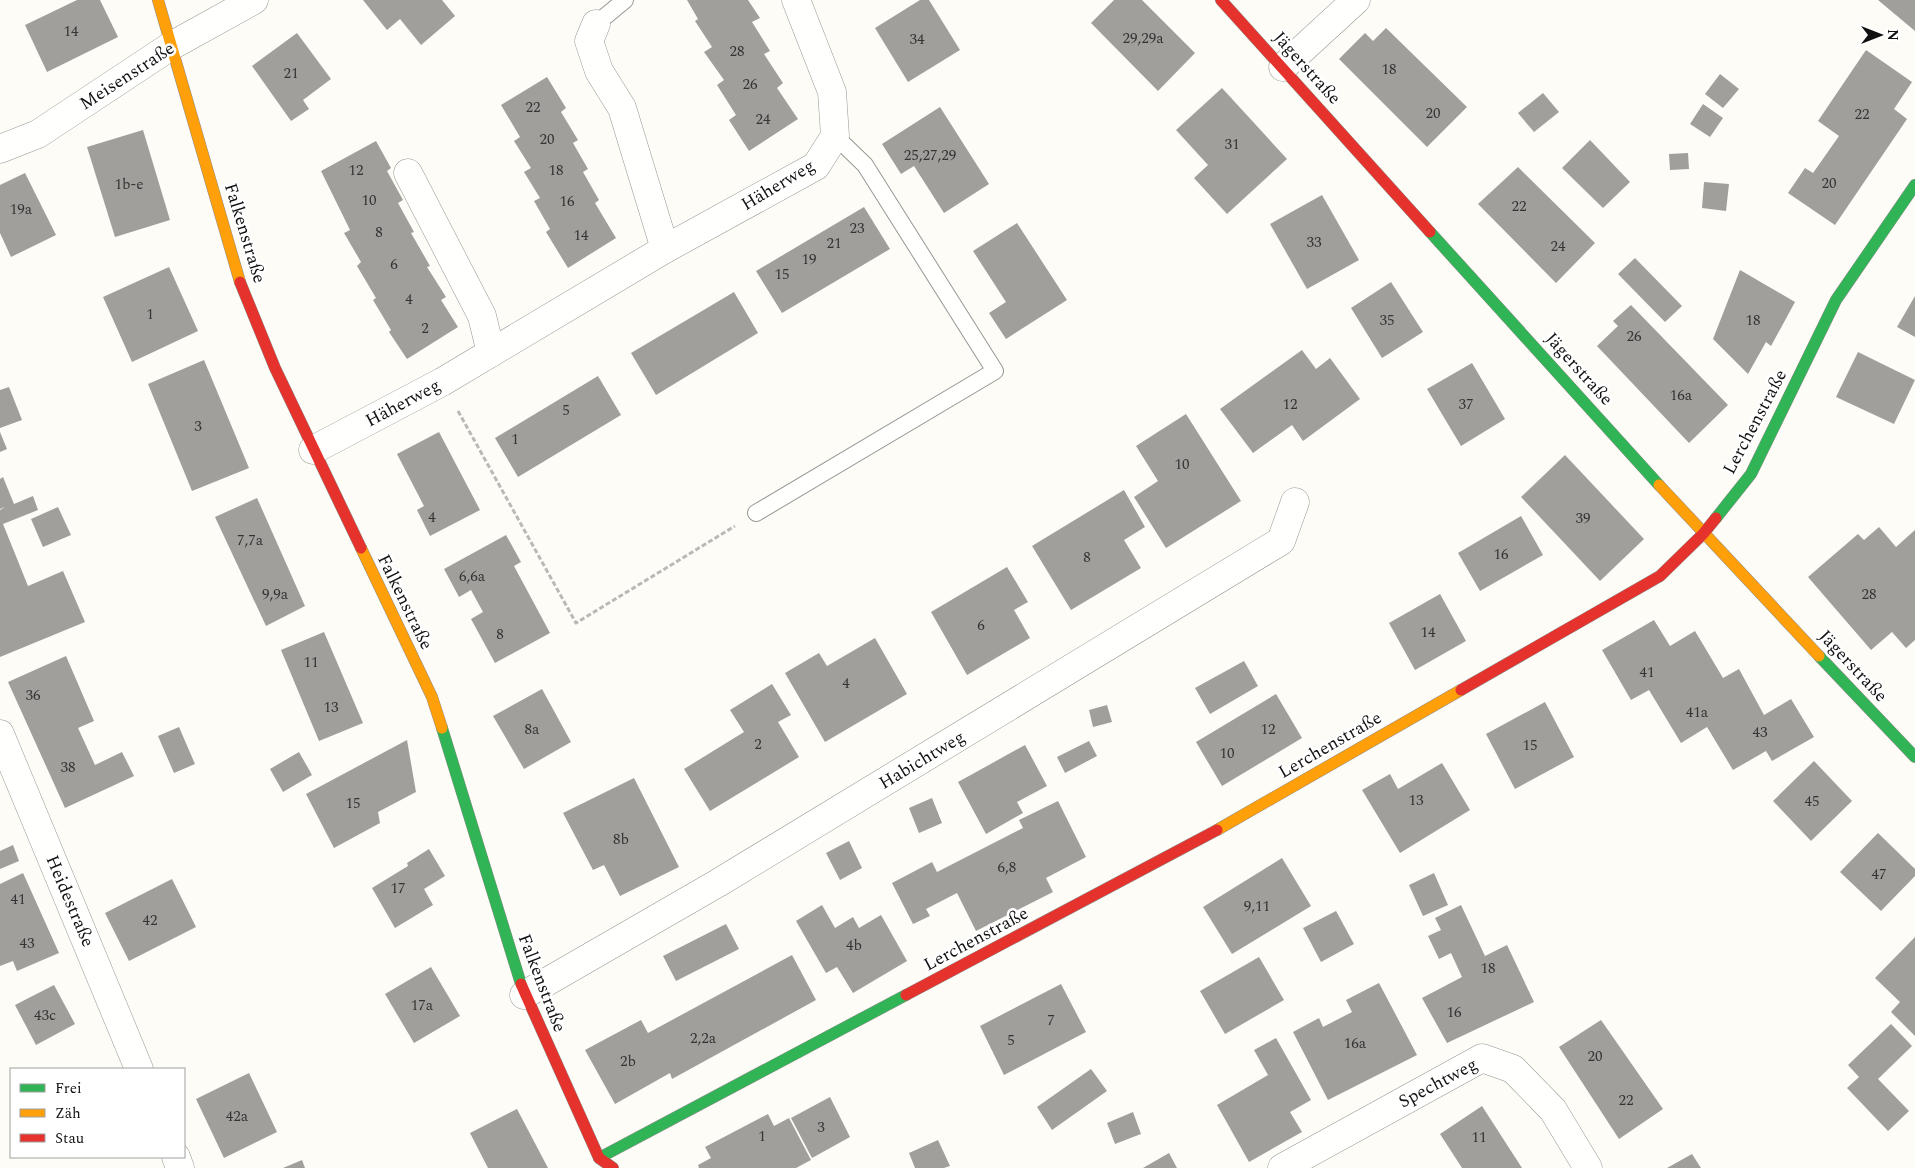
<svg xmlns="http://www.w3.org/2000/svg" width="1915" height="1168" viewBox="0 0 1915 1168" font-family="Spectral,serif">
<rect width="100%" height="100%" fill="#fdfcf7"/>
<g fill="#a19f9c">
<polygon points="77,0 100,0 118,37 47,72 25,25"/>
<polygon points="363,0 442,0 455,16 421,45 400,19 387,30"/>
<polygon points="687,0 748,0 760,18 752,22 770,51 764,54 783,83 777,88 798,119 749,151 729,120 736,115 717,85 724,80 704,52 712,47 695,21 698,19"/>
<polygon points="920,0 929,0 960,50 908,82 875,28"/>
<polygon points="1114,0 1142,0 1195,53 1158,91 1091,23"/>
<polygon points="1878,0 1915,0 1915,31"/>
<polygon points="1386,28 1467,107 1427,147 1339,59 1365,33 1373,41"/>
<polygon points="297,33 331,79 303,100 309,109 291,121 252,66"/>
<polygon points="1866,50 1912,82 1894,109 1907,119 1835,225 1788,193 1805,168 1813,173 1839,136 1818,121"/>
<polygon points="1720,74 1739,89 1723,108 1705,94"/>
<polygon points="547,77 566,108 561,112 578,140 573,143 588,169 583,172 599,200 595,203 616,238 568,268 546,232 550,229 534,201 540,198 524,172 531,168 514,141 520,137 501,105"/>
<polygon points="1222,88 1287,159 1227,214 1194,178 1208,165 1176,130"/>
<polygon points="1543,93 1559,112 1534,132 1518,113"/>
<polygon points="1703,104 1723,118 1710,137 1690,124"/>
<polygon points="940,107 989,184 944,213 914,166 901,174 882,144"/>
<polygon points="143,130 170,220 115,237 87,147"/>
<polygon points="1590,140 1630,182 1603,208 1562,168"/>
<polygon points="376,141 391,168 387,171 403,200 398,203 414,232 411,233 430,266 427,267 446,297 441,300 458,327 407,359 389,332 391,330 373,300 376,298 357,266 361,262 344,233 350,230 321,171"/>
<polygon points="1688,153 1689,169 1670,170 1669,154"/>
<polygon points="1518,167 1595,243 1556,283 1478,204"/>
<polygon points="25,173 56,235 11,257 0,233 0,185"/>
<polygon points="1704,182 1729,184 1726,211 1702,208"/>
<polygon points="1322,195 1359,260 1307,289 1270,224"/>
<polygon points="864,207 890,249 782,313 756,271"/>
<polygon points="1017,223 1067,300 1006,339 989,313 1006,302 973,251"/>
<polygon points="1635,258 1682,306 1665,322 1618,274"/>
<polygon points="169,267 198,331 132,362 103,297"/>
<polygon points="1740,270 1795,302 1771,346 1766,342 1748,374 1713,339"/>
<polygon points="1391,282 1423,332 1382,358 1351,308"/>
<polygon points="734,292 758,333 656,395 631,353"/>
<polygon points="1915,296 1915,337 1897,327"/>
<polygon points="1631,305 1728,405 1689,443 1597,346 1618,326 1613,321"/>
<polygon points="1302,350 1316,369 1330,358 1360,399 1303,441 1292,425 1253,453 1220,409"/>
<polygon points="1858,352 1915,380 1894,424 1836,397"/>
<polygon points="204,360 249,468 192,491 148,384"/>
<polygon points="1472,363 1505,419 1461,446 1427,389"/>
<polygon points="598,376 621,415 518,477 495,438"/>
<polygon points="9,387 22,420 0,428 0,390"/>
<polygon points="1186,414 1241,501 1166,548 1134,497 1158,481 1136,446"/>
<polygon points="0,432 7,449 0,452"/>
<polygon points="439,432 480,510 430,536 417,510 424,506 397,454"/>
<polygon points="1565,455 1644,539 1600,581 1521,497"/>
<polygon points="3,477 14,504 33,496 38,510 3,524 28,586 63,571 85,622 0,657 0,510 5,507 0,509 0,479"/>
<polygon points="1124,490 1145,527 1124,540 1141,568 1071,610 1032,546"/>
<polygon points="257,498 305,606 266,626 215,517"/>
<polygon points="58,507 71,535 43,547 31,519"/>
<polygon points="1521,516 1543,555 1480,591 1458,553"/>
<polygon points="1879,527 1896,547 1915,530 1915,640 1906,648 1892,632 1871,650 1808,577 1858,534 1864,540"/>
<polygon points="506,535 521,562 514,566 550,633 495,663 471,619 483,612 471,590 459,597 444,569"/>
<polygon points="1007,567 1028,602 1014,610 1030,638 967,675 931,612"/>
<polygon points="1440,594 1466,641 1415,670 1389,623"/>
<polygon points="1654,620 1670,646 1695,631 1723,678 1739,669 1764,715 1791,699 1814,737 1772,761 1766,751 1733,770 1707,727 1681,743 1649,690 1631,700 1602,650"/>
<polygon points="324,632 363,723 319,741 281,650"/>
<polygon points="875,638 907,694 825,742 785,673 819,653 827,666"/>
<polygon points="66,656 94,721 78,728 95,765 122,752 134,776 65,808 8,682"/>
<polygon points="1244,661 1258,686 1210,714 1195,688"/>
<polygon points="772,684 791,715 778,722 799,757 710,811 684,769 744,732 730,710"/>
<polygon points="542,689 571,742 524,769 493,716"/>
<polygon points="1276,694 1302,738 1222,786 1196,742"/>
<polygon points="1545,702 1574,757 1515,789 1486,734"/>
<polygon points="1107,705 1112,722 1093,727 1089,710"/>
<polygon points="179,727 195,764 174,773 158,736"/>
<polygon points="407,740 416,792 378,812 380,823 334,848 306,794"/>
<polygon points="1089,741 1097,756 1065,773 1057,757"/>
<polygon points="1025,745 1047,786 1017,802 1023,813 986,834 958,782"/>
<polygon points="299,752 312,775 283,792 270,769"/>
<polygon points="1814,761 1852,801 1811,841 1773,801"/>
<polygon points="1442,763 1470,810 1400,853 1362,790 1390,774 1398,789"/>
<polygon points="634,778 679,867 620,896 604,865 593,870 563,813"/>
<polygon points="932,798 942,823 919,833 909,808"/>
<polygon points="1058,801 1086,857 1046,878 1053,892 976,931 957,893 926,909 930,916 913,924 892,883 932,862 937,872 1023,828 1019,820"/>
<polygon points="1878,833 1915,869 1915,876 1881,911 1840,872"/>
<polygon points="849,841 862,868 840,880 826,853"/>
<polygon points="13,845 19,861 0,869 0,851"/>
<polygon points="429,849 445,876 424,889 433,905 395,928 372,888 408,866 407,863"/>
<polygon points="1282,858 1311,906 1232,954 1203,907"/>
<polygon points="23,873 59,953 17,971 13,961 0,966 0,884"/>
<polygon points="1434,873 1448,905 1423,916 1409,885"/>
<polygon points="172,879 196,927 129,961 105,913"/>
<polygon points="822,905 835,928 853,917 859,928 881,915 907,961 853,993 837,967 826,973 796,921"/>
<polygon points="1461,905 1485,956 1507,945 1534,1002 1447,1043 1422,998 1462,977 1451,953 1439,959 1428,936 1441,930 1435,918"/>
<polygon points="1336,911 1354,944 1321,962 1303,928"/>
<polygon points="726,924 739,949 676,981 663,956"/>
<polygon points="1915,937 1915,1036 1891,1012 1900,1002 1875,978"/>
<polygon points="792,955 816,1000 672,1079 670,1073 615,1104 585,1050 641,1020 648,1033"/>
<polygon points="1259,957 1284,1000 1225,1034 1200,991"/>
<polygon points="431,967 460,1016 414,1043 385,994"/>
<polygon points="1379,983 1417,1055 1328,1100 1293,1032 1319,1018 1323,1027 1352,1012 1346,1000"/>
<polygon points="1061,984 1086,1032 1004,1075 980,1026"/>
<polygon points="54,985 75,1024 36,1045 15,1005"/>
<polygon points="1601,1020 1663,1109 1619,1139 1559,1047"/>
<polygon points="1891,1024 1912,1046 1878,1079 1909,1111 1888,1131 1847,1088 1859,1077 1848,1065"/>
<polygon points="1276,1038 1311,1100 1290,1112 1302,1132 1249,1162 1217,1105 1268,1075 1254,1050"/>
<polygon points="1091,1069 1107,1091 1052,1130 1037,1107"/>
<polygon points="249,1073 277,1132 224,1158 196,1099"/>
<polygon points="830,1097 850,1137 812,1158 791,1118"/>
<polygon points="1482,1106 1522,1168 1462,1168 1440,1134"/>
<polygon points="517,1109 548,1168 488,1168 470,1133"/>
<polygon points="1133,1112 1141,1134 1115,1144 1107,1123"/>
<polygon points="768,1114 774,1126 789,1118 811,1160 796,1168 699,1168 698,1165 711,1158 705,1147"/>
<polygon points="938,1140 950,1166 944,1168 915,1168 909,1153"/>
<polygon points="1169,1153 1177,1168 1143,1168"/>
<polygon points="1692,1154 1701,1168 1667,1168"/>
<polygon points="302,1160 305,1168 283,1168"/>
</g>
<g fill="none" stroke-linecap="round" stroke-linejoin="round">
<defs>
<g id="lane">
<polyline points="596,24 625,0"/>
<polyline points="756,513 995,371 865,165 835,136"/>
</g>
<g id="street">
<polyline points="596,24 589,41 599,71 622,108 665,249"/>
<polyline points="1283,67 1356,0"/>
<polyline points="0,149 38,134 171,46 254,0"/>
<polyline points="408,173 482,316 491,353"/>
<polyline points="313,450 442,382 665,249 816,166 835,136 832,92 796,0"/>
<polyline points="0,734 139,1069"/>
<polyline points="524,995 718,883 1281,541 1295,502"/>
<polyline points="176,1157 180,1168"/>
<polyline points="1282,1168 1482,1058 1513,1069 1553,1110 1588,1168"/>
</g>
<g id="fast">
<polyline points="1430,232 1659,485"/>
<polyline points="1716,518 1751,474 1836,300 1915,185"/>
<polyline points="1819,656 1915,757"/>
<polyline points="442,728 521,984"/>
<polyline points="599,1158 906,995"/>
</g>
<g id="slow">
<polyline points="158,0 240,282"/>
<polyline points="1659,485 1819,656"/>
<polyline points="361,548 432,697 442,728"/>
<polyline points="1217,830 1461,690"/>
</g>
<g id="jam">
<polyline points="1221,0 1430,232"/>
<polyline points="240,282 275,368 361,548"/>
<polyline points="1461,690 1660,576 1703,534 1716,518"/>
<polyline points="521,984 599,1158 613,1168"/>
<polyline points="906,995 1217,830"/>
</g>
</defs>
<use href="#lane" stroke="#979795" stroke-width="18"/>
<use href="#street" stroke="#979795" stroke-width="29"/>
<use href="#fast" stroke="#8e8d8b" stroke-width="12"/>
<use href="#slow" stroke="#8e8d8b" stroke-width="12"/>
<use href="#jam" stroke="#8e8d8b" stroke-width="12"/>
<polyline stroke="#b9b9b8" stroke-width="3" stroke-dasharray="5 2.5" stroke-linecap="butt" points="458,411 576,623 735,526"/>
<use href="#lane" stroke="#fffffe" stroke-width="16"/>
<use href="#street" stroke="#fffffe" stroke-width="28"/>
<use href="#fast" stroke="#30b455" stroke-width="11"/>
<use href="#slow" stroke="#ff9f0a" stroke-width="11"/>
<use href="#jam" stroke="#e5322d" stroke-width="11"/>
</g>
<g text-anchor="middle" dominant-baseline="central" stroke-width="5" stroke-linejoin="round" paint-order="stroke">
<g font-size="15" fill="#353434">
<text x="71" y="31">14</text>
<text x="1143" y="38">29,29a</text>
<text x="917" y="39">34</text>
<text x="737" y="51">28</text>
<text x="1389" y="69">18</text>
<text x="291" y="73">21</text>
<text x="750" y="84">26</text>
<text x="533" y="107">22</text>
<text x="1433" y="113">20</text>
<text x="1862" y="114">22</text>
<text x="763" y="119">24</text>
<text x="547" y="139">20</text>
<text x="1232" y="144">31</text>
<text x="930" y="155">25,27,29</text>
<text x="356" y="170">12</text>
<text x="556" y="170">18</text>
<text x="1829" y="183">20</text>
<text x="129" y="184">1b-e</text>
<text x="369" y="200">10</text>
<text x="567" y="201">16</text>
<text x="1519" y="206">22</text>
<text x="21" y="209">19a</text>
<text x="857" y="228">23</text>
<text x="379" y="232">8</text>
<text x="581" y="235">14</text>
<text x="1314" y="242">33</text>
<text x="834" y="243">21</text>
<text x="1558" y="246">24</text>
<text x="809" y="259">19</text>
<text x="394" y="264">6</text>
<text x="782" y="274">15</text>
<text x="409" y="299">4</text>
<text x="150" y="314">1</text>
<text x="1387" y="320">35</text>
<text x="1753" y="320">18</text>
<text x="425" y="328">2</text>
<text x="1634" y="336">26</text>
<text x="1681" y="395">16a</text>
<text x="1290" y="404">12</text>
<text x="1466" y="404">37</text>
<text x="566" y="410">5</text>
<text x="198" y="426">3</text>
<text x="515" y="439">1</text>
<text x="1182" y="464">10</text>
<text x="432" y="517">4</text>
<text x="1583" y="518">39</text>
<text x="250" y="540">7,7a</text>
<text x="1501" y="554">16</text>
<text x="1087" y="557">8</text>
<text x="472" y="576">6,6a</text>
<text x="275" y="594">9,9a</text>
<text x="1869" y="594">28</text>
<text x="981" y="625">6</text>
<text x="1428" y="632">14</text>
<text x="500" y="634">8</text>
<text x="311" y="662">11</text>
<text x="1647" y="672">41</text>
<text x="846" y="683">4</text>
<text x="33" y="695">36</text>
<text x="331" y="707">13</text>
<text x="1697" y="712">41a</text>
<text x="532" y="729">8a</text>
<text x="1268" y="729">12</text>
<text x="1760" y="732">43</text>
<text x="758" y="744">2</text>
<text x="1530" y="745">15</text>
<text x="1227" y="753">10</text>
<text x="68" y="767">38</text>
<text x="1416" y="800">13</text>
<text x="1812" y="801">45</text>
<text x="353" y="803">15</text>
<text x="621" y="839">8b</text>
<text x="1007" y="867">6,8</text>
<text x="1879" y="874">47</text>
<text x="398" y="888">17</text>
<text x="18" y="899">41</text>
<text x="1257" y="906">9,11</text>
<text x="150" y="920">42</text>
<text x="27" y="943">43</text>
<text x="854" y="945">4b</text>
<text x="1488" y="968">18</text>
<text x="422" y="1005">17a</text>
<text x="1454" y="1012">16</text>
<text x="45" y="1015">43c</text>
<text x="1051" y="1020">7</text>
<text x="703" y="1038">2,2a</text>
<text x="1011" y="1040">5</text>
<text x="1355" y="1043">16a</text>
<text x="1595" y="1056">20</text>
<text x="628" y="1061">2b</text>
<text x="1626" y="1100">22</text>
<text x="237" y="1116">42a</text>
<text x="821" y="1127">3</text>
<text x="762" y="1136">1</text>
<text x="1479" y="1137">11</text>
</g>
<g font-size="18" fill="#111" stroke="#fff">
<text transform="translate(1307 68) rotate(48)">Jägerstraße</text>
<text transform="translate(127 76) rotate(-33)">Meisenstraße</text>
<text transform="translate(778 185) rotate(-31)">Häherweg</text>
<text transform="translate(245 233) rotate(73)">Falkenstraße</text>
<text transform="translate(1579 369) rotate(48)">Jägerstraße</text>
<text transform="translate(403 403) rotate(-28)">Häherweg</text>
<text transform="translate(1755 422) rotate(-62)">Lerchenstraße</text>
<text transform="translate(405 602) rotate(64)">Falkenstraße</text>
<text transform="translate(1853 666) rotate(47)">Jägerstraße</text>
<text transform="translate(1330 745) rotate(-30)">Lerchenstraße</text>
<text transform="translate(922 760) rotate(-31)">Habichtweg</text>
<text transform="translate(70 901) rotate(67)">Heidestraße</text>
<text transform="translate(976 939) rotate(-28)">Lerchenstraße</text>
<text transform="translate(542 983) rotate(69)">Falkenstraße</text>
<text transform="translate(1438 1083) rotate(-28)">Spechtweg</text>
</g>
</g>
<rect x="10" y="1068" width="175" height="90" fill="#ffffff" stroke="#a0a0a0"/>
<rect x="20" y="1084" width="25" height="8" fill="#30b455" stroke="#a0a0a0"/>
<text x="55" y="1093" font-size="15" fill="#111111">Frei</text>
<rect x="20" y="1109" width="25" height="8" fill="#ff9f0a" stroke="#a0a0a0"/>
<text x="55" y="1118" font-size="15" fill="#111111">Zäh</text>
<rect x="20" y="1134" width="25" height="8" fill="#e5322d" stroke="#a0a0a0"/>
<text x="55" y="1143" font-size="15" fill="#111111">Stau</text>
<g transform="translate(1880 35) rotate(90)" stroke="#ffffff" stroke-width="4" paint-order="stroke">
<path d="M0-4L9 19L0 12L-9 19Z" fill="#111111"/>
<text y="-8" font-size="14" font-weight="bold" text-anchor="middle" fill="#111111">N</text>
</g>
</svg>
